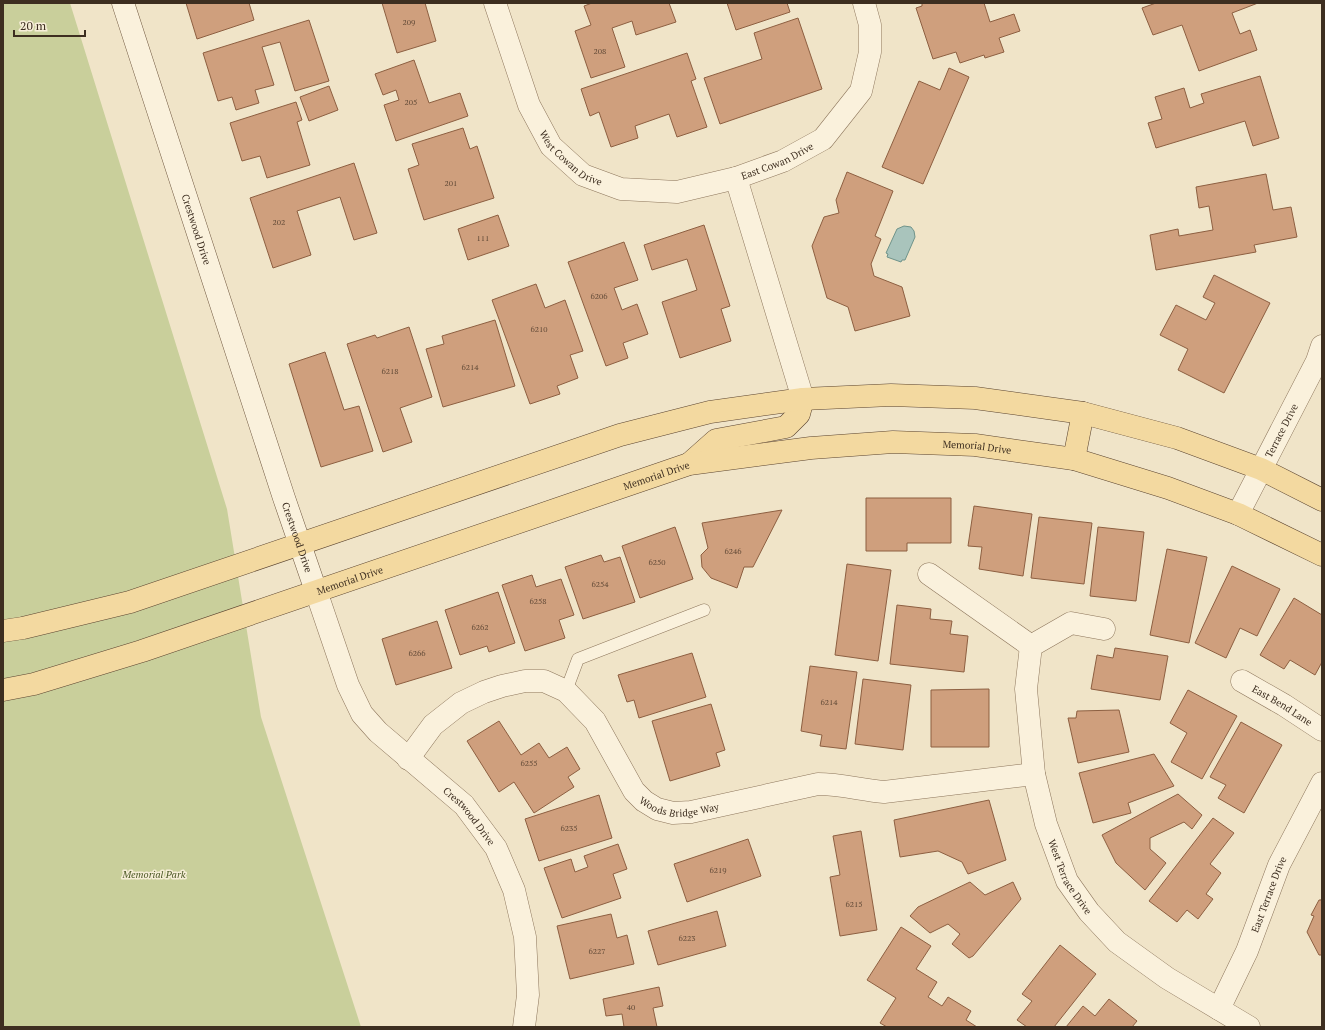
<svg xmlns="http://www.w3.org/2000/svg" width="1325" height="1030" viewBox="0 0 1325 1030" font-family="'PT Serif',serif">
<rect width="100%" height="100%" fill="#f0e4c8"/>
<polygon fill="#c9cf9b" points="3,3 70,3 227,509 261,717 361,1027 3,1027"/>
<polygon fill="#a9c4bc" stroke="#6f938a" points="904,226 911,227 914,231 915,237 905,260 902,260 901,262 887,257 888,254 886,253 897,229"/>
<g fill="#cf9f7d" stroke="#8d5f41">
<polygon points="186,3 249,3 254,20 197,39"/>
<polygon points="382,3 425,3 436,41 397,53"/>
<polygon points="592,3 669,3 676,22 636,35 632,21 612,28 625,67 591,78 575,31 591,25 584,6"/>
<polygon points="727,3 787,3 790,12 736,30"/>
<polygon points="922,3 984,3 990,22 1014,14 1020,31 999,38 1004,52 985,58 984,55 960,63 956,52 933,59 916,8 922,6"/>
<polygon points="1156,3 1258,3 1232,13 1240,34 1250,30 1257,50 1199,71 1182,25 1153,35 1142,8"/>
<polygon points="798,18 822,89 720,124 704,78 762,59 754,33"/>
<polygon points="309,20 329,81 295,91 280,42 262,47 274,85 255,90 259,103 236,110 232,97 218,101 203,53"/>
<polygon points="687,53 696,79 691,81 707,127 677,137 669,114 635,126 638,138 611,147 599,112 590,116 581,89"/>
<polygon points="414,60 429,103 460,93 468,116 396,141 384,105 399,100 396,90 383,95 375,74"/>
<polygon points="949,68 969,77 923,184 882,167 919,81 940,90"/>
<polygon points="1260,76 1279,138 1253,146 1245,121 1156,148 1148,123 1162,119 1155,97 1184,88 1190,108 1204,103 1201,94"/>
<polygon points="329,86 338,110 309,121 300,97"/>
<polygon points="296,102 302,120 297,122 310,165 267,178 260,156 242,161 230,123"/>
<polygon points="463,128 470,149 477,146 494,198 424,220 408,169 419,165 412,144"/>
<polygon points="354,163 377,233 354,240 340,197 297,211 311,255 273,268 250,198"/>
<polygon points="847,172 893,191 875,236 881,239 871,264 874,276 902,287 910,316 855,331 848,307 827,298 812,246 824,217 839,213 836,200"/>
<polygon points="1266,174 1273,210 1291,207 1297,237 1254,245 1256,252 1156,270 1150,235 1178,229 1179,236 1213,230 1209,206 1199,208 1196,187"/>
<polygon points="498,215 509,246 468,260 458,229"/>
<polygon points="704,225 730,306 721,309 731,341 680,358 662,302 697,290 687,259 652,270 644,245"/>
<polygon points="624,242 638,280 614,288 622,310 637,304 648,334 623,343 628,358 606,366 568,262"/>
<polygon points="1214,275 1270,303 1224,393 1178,370 1188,349 1160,335 1176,305 1206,320 1215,303 1203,297"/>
<polygon points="536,284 545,308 565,300 583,351 570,355 578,378 557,386 560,394 530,404 492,300"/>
<polygon points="495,320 515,386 443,407 426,349 444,344 442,336"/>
<polygon points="409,327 432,397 400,408 412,442 383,452 347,344 375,335 377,338"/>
<polygon points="325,352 344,410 359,406 373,451 321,467 289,364"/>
<polygon points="866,498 951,498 951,543 907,543 907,551 866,551"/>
<polygon points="974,506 1032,514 1023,576 979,569 982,547 968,546"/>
<polygon points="782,510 753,567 744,567 737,588 711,578 702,567 701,555 708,548 702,523"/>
<polygon points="1039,517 1092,523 1084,584 1031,578"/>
<polygon points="675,527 693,579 640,598 622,546"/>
<polygon points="1098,527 1144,532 1136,601 1090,596"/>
<polygon points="1167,549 1207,557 1189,643 1150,635"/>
<polygon points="601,555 604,562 620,557 635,602 583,619 565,567"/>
<polygon points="847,564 891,570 878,661 835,655"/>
<polygon points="1232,566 1280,589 1257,636 1240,628 1226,658 1195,643"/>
<polygon points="532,575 536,587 561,579 574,615 559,620 565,638 525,651 502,585"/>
<polygon points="498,592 515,643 489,652 487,646 460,655 445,610"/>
<polygon points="1294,598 1322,615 1322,662 1315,675 1290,660 1284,669 1260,655"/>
<polygon points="897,605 931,609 930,619 952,621 950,634 968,636 964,672 890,664"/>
<polygon points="437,621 452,668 396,685 382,639"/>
<polygon points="1115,648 1168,656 1160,700 1091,689 1097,655 1113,658"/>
<polygon points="692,653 706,697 639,718 634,700 627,702 618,675"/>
<polygon points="810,666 857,672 846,749 820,746 822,735 801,731"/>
<polygon points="863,679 911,685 903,750 855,744"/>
<polygon points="989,689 989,747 931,747 931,690"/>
<polygon points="1188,690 1237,716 1202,779 1171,762 1187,733 1170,723"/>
<polygon points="711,704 725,750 716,753 720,766 670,781 652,721"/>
<polygon points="1119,710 1129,752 1078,763 1068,718 1076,718 1077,711"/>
<polygon points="499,721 521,755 539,743 549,758 567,747 580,769 568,777 574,787 534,813 514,782 499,792 467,741"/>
<polygon points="1241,722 1282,745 1244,813 1218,798 1226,785 1210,777"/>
<polygon points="1154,754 1174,786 1128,803 1131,813 1093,823 1079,773"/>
<polygon points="1178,794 1202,815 1192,829 1184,822 1150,838 1150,849 1166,863 1145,890 1116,863 1102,835"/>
<polygon points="599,795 612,838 539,861 525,819"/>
<polygon points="989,800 1006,860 968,874 962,862 938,851 900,857 894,820"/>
<polygon points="1213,818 1234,833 1210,864 1221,873 1206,894 1213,899 1198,919 1187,910 1177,922 1149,901"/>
<polygon points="861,831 877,930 840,936 830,877 840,875 833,836"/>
<polygon points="748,839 761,876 687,902 674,864"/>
<polygon points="618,844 627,869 613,874 621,898 562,918 544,868 571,859 575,872 588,867 584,856"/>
<polygon points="970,882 985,895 1013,882 1021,899 973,956 969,958 952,944 960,934 948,924 930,933 910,916 918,907"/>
<polygon points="1322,898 1322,955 1319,955 1307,932 1314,916 1311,915 1319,900 1321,900"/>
<polygon points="717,911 726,946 658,965 648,931"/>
<polygon points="611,914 617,938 627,935 634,964 570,979 557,926"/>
<polygon points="901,927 931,946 916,969 937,982 928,997 942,1006 948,997 971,1011 966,1020 977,1027 887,1027 880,1023 896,998 867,980"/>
<polygon points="1060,945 1096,974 1054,1027 1027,1027 1017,1020 1032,1001 1022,994"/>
<polygon points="659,987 663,1006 653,1008 657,1027 624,1027 622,1014 606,1016 603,999"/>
<polygon points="1109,999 1137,1021 1132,1027 1066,1027 1083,1006 1095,1016"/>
</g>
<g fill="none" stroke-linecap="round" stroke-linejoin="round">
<defs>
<polyline id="lane" points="566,691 578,659 704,610"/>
<g id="street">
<path id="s1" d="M 495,3 L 529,105 L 551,146 L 583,175 L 621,189 L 677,192 L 736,178 L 783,161 L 823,139 L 861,91 L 870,52 L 870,25 L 864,3"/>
<polyline points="736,178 803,399"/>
<path id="s2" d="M 1238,514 L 1317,361 L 1322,346"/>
<polyline points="929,574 1031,646"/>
<path id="s3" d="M 316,591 L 348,685 L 362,714 L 378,732 L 464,805 L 496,848 L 514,890 L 525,937 L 528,995 L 524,1027"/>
<path id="s4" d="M 1104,629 L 1071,623 L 1031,646 L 1026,689 L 1034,774 L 1046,824 L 1067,881 L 1089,912 L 1117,942 L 1167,978 L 1249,1027"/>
<path id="s5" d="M 1242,681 L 1284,705 L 1322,730"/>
<path id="s6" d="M 408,759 L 433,725 L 461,703 L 484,692 L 502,686 L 525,681 L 544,681 L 566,691 L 595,721 L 634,791 L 644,801 L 657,809 L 673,813 L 691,812 L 818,784 C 840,784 862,790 884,792 L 1034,774"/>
<path id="s7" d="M 1219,1009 L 1247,951 L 1279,865 L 1322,783"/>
</g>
<g id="secondary">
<path id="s8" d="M 123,3 L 284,498 L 316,591"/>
</g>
<g id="primary">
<polyline points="1074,459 1083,413"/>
<polyline points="689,464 716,440 786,427 799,414 803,399"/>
<polyline points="3,631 23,628 130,602 620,435 710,412 803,399 891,395 975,398 1083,413 1177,438 1261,469 1322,500"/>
<path id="s9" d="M 3,690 L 34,684 L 142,651 L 689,464 L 811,448 L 893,442 L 975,445 L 1074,459 L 1168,488 L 1238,514 L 1322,555"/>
</g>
</defs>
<use href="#lane" stroke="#8d765c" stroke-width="13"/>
<use href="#street" stroke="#8d765c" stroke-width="23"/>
<use href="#secondary" stroke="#6f573f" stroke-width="23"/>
<use href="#primary" stroke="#5b4430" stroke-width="23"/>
<use href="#lane" stroke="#faf1dc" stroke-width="12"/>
<use href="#street" stroke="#faf1dc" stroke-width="22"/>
<use href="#secondary" stroke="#faf1dc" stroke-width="22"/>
<use href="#primary" stroke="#f3d9a0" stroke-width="22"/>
</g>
<g text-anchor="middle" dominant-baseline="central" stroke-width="3" stroke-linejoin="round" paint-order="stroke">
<g font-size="8" fill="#624a37">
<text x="409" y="22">209</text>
<text x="600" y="51">208</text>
<text x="411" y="102">205</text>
<text x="451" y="183">201</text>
<text x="279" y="222">202</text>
<text x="483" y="238">111</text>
<text x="599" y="296">6206</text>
<text x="539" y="329">6210</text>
<text x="470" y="367">6214</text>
<text x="390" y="371">6218</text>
<text x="733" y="551">6246</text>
<text x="657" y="562">6250</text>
<text x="600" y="584">6254</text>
<text x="538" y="601">6258</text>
<text x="480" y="627">6262</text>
<text x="417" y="653">6266</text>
<text x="829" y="702">6214</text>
<text x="529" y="763">6255</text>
<text x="569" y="828">6235</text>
<text x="718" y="870">6219</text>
<text x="854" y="904">6215</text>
<text x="687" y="938">6223</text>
<text x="597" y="951">6227</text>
<text x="631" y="1007">40</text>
</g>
<g font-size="10" fill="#3d2e20" stroke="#f7eed8">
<text stroke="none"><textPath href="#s1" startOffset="177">West Cowan Drive</textPath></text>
<text stroke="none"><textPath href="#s1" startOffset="399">East Cowan Drive</textPath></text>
<text stroke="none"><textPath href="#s8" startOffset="238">Crestwood Drive</textPath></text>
<text stroke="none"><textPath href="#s2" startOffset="94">Terrace Drive</textPath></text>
<text stroke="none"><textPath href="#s9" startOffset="1012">Memorial Drive</textPath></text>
<text stroke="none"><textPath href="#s9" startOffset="688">Memorial Drive</textPath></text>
<text stroke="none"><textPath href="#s8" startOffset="562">Crestwood Drive</textPath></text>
<text stroke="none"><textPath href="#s9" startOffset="364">Memorial Drive</textPath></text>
<text stroke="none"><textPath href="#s5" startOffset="47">East Bend Lane</textPath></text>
<text stroke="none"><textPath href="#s6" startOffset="362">Woods Bridge Way</textPath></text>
<text stroke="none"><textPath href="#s3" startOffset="280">Crestwood Drive</textPath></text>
<text stroke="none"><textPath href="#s4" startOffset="318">West Terrace Drive</textPath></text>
<text stroke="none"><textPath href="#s7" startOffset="125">East Terrace Drive</textPath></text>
</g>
<g font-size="10" font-style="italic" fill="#4d5a26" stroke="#f7eed8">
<text x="154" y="874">Memorial Park</text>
</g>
</g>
<rect width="1325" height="1030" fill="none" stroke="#3d2e20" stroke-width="8"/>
<path d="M14 30v6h71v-6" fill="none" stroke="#3d2e20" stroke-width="2"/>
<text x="20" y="30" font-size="12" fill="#3d2e20" stroke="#f7eed8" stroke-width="3" paint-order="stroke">20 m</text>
</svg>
